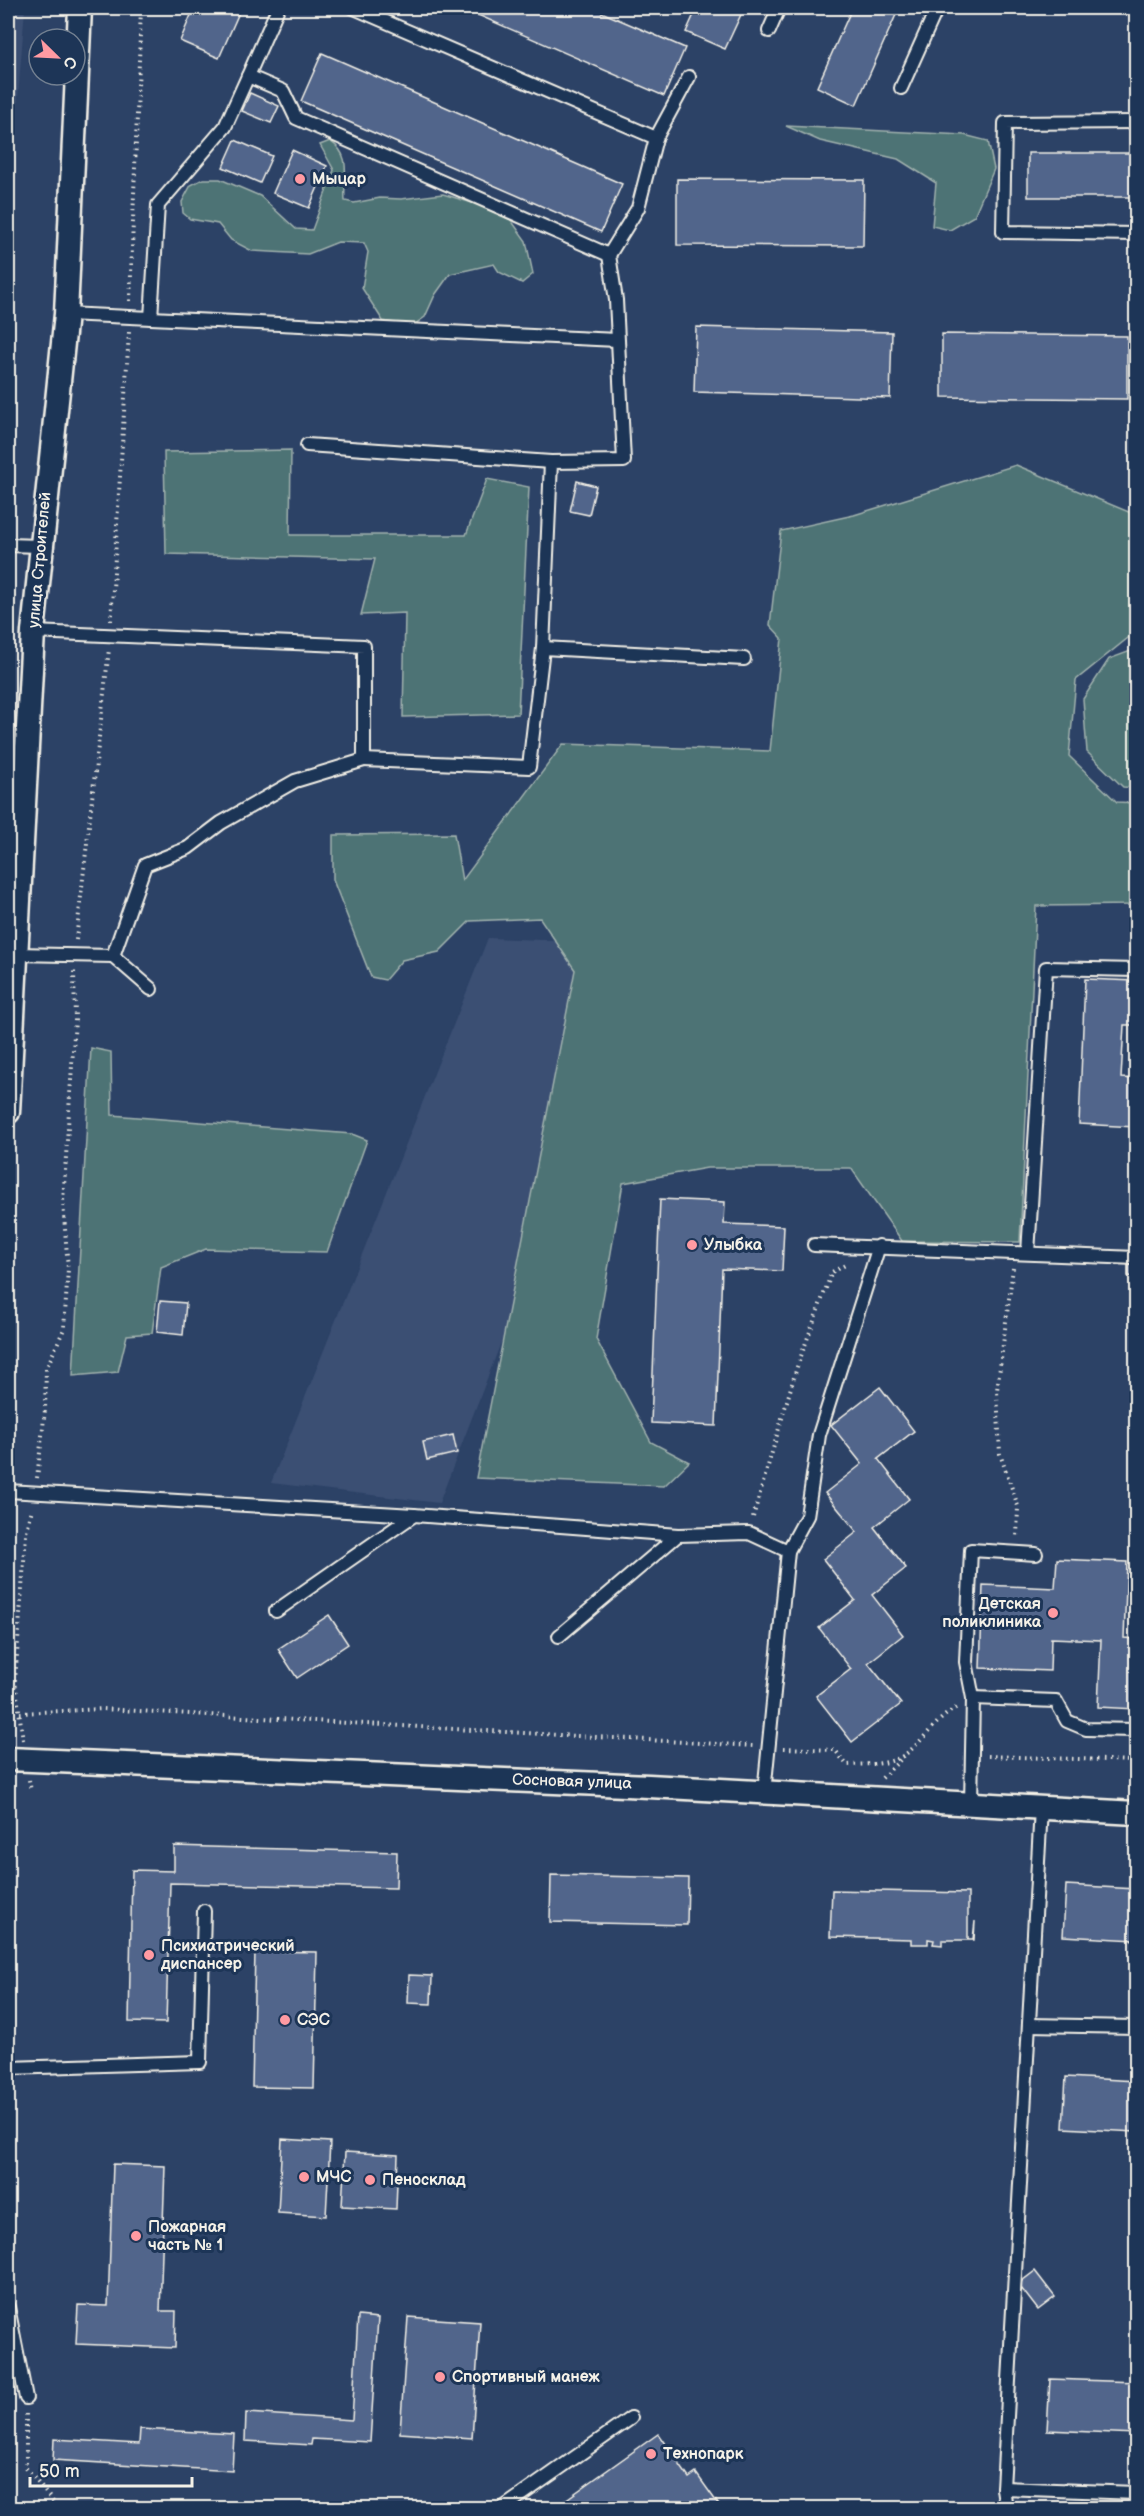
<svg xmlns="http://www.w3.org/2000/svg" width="1144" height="2516" viewBox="0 0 1144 2516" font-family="'Balsamiq Sans',sans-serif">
<rect width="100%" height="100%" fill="#2c4266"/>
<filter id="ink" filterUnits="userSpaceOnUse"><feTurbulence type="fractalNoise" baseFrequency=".0167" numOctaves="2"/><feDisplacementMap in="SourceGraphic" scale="12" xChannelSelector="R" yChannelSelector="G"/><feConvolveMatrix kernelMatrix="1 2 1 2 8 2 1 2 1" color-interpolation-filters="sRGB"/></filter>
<g filter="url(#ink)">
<g fill="#3b4f73">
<polygon points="8,8 25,8 8,225"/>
<polygon points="488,938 655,944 439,1503 271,1483"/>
</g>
<g fill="#4e7375" stroke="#a1b2ae" stroke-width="1.5">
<polygon points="786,126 964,135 988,141 994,169 974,216 950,230 932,226 936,183 898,159 820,141"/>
<path d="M 330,141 C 353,156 343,177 345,201 L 354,203 L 380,198 L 401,199 L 443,194 L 479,205 L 511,220 L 526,241 L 533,274 L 522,283 L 499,272 L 494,264 L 450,274 L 435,295 L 425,317 L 412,326 L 383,321 L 362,288 L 368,252 L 364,243 L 338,242 L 308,254 L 252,251 L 231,240 L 218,224 L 190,219 L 183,213 L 182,202 L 191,185 L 203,179 L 220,179 L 260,196 L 296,229 L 312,230 L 334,170 L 320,145 Z"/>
<polygon points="291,450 290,535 466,535 487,479 529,487 518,714 403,717 405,613 361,615 375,559 166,554 164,452"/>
<polygon points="1016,465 1136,515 1136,634 1133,634 1076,680 1069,756 1117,802 1136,803 1136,905 1036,906 1020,1242 902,1241 851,1168 707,1168 623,1183 596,1339 651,1442 689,1462 664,1486 476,1478 575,970 540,918 470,921 439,952 402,960 385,980 371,977 333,880 333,835 454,834 462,881 563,744 770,751 782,638 770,625 781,531 854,515"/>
<polygon points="1136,649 1136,788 1123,787 1087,752 1083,699 1109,659"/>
<polygon points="91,1048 111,1052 112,1115 352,1134 367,1140 327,1252 206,1249 161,1267 152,1333 127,1335 118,1372 73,1376"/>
</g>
<g fill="#51658b" stroke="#f4f1e8" stroke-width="1.5">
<polygon points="194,8 241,8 219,58 180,41"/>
<polygon points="462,8 592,8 685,48 664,96"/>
<polygon points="697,8 744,8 725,49 686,32"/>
<polygon points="852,8 899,8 856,105 817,87"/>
<polygon points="322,53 622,184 601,232 301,101"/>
<polygon points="250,93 279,106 271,123 242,111"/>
<polygon points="235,140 272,156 260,183 223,167"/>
<polygon points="292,150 327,166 309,208 273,193"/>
<rect x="1028" y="153" width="108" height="44"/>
<polygon points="677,179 864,180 863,246 677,245"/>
<polygon points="696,327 892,332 890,398 694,392"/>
<polygon points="942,334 1127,336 1127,399 942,397"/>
<polygon points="577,481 596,486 589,515 570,511"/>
<polygon points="1085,979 1136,981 1136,1025 1124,1025 1121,1078 1136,1079 1136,1127 1079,1124"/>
<polygon points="660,1199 725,1202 724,1224 784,1226 782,1271 722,1269 716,1426 651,1423"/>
<polygon points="1128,1265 1136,1265 1136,1277 1128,1276"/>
<polygon points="160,1301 186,1303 183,1335 157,1332"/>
<polygon points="880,1387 914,1431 878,1459 909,1499 874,1527 906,1568 872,1595 903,1635 868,1663 901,1704 852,1742 816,1696 851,1669 819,1628 855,1600 823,1559 857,1532 825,1493 862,1464 831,1425"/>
<polygon points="453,1435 457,1453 427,1460 423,1442"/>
<polygon points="1057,1559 1127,1562 1124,1638 1136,1639 1136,1709 1098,1707 1101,1640 1051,1638 1050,1671 980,1668 983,1585 1055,1588"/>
<polygon points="329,1615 348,1644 297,1678 278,1649"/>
<polygon points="174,1846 397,1852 396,1888 170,1883 166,2023 129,2022 132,1870 174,1871"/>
<polygon points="551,1875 688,1878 687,1925 550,1922"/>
<polygon points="1066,1885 1136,1889 1136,1940 1063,1936"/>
<polygon points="832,1890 968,1893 968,1939 973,1939 975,1921 974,1940 942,1940 942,1945 933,1944 934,1940 928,1939 928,1944 911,1944 911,1939 830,1937"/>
<polygon points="255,1951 317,1952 314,2088 252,2087"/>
<polygon points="409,1975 432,1976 431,2004 408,2003"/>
<polygon points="1066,2077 1136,2081 1136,2132 1063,2128"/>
<polygon points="282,2139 330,2142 326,2216 278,2213"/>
<polygon points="345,2152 398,2155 396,2209 342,2206"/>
<polygon points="113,2164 165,2166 160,2311 176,2311 175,2348 76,2344 78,2305 108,2306"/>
<polygon points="1035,2271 1055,2297 1038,2310 1018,2284"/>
<polygon points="358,2316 378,2318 370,2442 312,2439 311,2445 245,2441 246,2413 352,2420"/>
<polygon points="408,2317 480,2322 472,2438 400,2433"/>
<polygon points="1050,2379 1136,2382 1136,2434 1047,2430"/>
<polygon points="140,2429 234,2434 232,2471 53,2460 54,2439 139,2444"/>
<polygon points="658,2434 689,2478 696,2473 721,2508 554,2508"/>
</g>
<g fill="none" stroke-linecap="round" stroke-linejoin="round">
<defs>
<g id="lane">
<polyline points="278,8 248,76 283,91 296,118 609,255 638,208 656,138 689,77"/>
<polyline points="354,8 656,138"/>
<polyline points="769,31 779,8"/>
<polyline points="901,88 937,8"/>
<polyline points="1136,122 1005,123 1003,232 1136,234"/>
<polyline points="66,314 617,340"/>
<polyline points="151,318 158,205 225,127 248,76"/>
<polyline points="307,445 551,462"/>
<polyline points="8,545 40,546"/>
<polyline points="33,632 364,646 364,760 529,767 543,648 551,462 624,461 616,300 609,255"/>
<polyline points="543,648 744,659"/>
<polyline points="16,954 113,956 145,865 188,848 221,823 295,781 364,760"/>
<polyline points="113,956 151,989"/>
<polyline points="814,1245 1136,1258"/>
<polyline points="1028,1253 1046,968 1136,970"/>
<polyline points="8,1491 414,1515 678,1535"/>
<polyline points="276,1611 414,1515"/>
<polyline points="559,1636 678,1535 749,1533 788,1551"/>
<polyline points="973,1698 1056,1701 1067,1721 1086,1729 1136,1730"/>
<polyline points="764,1793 788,1551 807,1516 819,1435 879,1246"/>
<polyline points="971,1804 973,1698 966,1662 971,1550 1036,1554"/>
<polyline points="1029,2025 1136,2027"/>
<polyline points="8,2068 200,2062 204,1911"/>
<polyline points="8,2307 26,2398"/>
<polyline points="1003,2488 1136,2493"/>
<polyline points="503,2508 631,2418"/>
<polyline points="1006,2508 1003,2488 1041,1808"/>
</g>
<g id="street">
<polyline points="8,1112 33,632 66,314 80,8"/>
<polyline points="8,1759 649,1786 1136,1813"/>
</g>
</defs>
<use href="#lane" stroke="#f4f1e8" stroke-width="16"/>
<use href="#street" stroke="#f4f1e8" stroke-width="27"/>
<g stroke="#f4f1e8" stroke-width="4" stroke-dasharray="1.5 4.5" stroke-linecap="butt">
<polyline points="130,301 141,8"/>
<polyline points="111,621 129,332"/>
<polyline points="76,940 109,649"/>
<polyline points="1013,1268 997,1390 1000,1454 1018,1506 1017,1538"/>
<polyline points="37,1478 45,1410 46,1369 64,1329 68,1269 63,1202 75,1020 74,971"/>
<polyline points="753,1517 797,1367 832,1272 847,1264"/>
<polyline points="20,1713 103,1709 753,1746"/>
<polyline points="23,1740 15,1681 26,1535 32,1509"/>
<path d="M 784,1748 L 835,1750 L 847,1765 C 866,1764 891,1766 907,1753 C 925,1739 936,1719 956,1708"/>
<polyline points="988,1756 1136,1761"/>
<polyline points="882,1778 904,1756"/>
<polyline points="29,1780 31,1791"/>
<polyline points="26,2414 26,2468 58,2508"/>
</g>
<use href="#lane" stroke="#1d3557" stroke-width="12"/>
<use href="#street" stroke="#1d3557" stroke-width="22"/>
</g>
</g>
<g fill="#ff9aa2" stroke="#1d3557" stroke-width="2">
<circle cx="300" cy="179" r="6"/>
<circle cx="692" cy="1245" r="6"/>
<circle cx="1053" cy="1613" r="6"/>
<circle cx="149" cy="1955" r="6"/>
<circle cx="285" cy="2020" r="6"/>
<circle cx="304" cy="2177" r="6"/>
<circle cx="370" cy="2180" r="6"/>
<circle cx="136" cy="2236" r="6"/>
<circle cx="440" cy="2377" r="6"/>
<circle cx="651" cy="2454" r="6"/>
</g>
<g text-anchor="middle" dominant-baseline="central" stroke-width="6" stroke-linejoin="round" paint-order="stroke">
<g font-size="16" font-weight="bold" fill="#f4f1e8" stroke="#1d3557" text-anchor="start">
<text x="312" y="179">Мыцар</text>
<text x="704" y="1245">Улыбка</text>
<text x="1041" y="1604" text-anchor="end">Детская<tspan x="1041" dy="18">поликлиника</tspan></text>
<text x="161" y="1946">Психиатрический<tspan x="161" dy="18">диспансер</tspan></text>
<text x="297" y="2020">СЭС</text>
<text x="316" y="2177">МЧС</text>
<text x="382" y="2180">Пеносклад</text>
<text x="148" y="2227">Пожарная<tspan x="148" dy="18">часть № 1</tspan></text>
<text x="452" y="2377">Спортивный манеж</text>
<text x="663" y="2454">Технопарк</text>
</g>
<g font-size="16" fill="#f4f1e8" stroke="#1d3557">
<text transform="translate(40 560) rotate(-85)">улица Строителей</text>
<text transform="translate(572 1782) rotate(2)">Сосновая улица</text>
</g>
</g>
<rect width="1144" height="2516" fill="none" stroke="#1d3557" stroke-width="30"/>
<rect x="15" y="15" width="1114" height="2486" fill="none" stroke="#f4f1e8" stroke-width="2" filter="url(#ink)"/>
<g transform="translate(57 57) rotate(114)"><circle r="28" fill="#1d3557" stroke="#738091" stroke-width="1.5"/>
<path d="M0-4.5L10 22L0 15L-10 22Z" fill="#ff9aa2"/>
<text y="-9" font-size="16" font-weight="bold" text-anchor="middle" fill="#f4f1e8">С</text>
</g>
<path d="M30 2477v9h162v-9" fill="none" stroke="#f4f1e8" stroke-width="3"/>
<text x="39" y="2477" font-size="18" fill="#f4f1e8" stroke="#1d3557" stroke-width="4.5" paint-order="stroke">50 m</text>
</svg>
